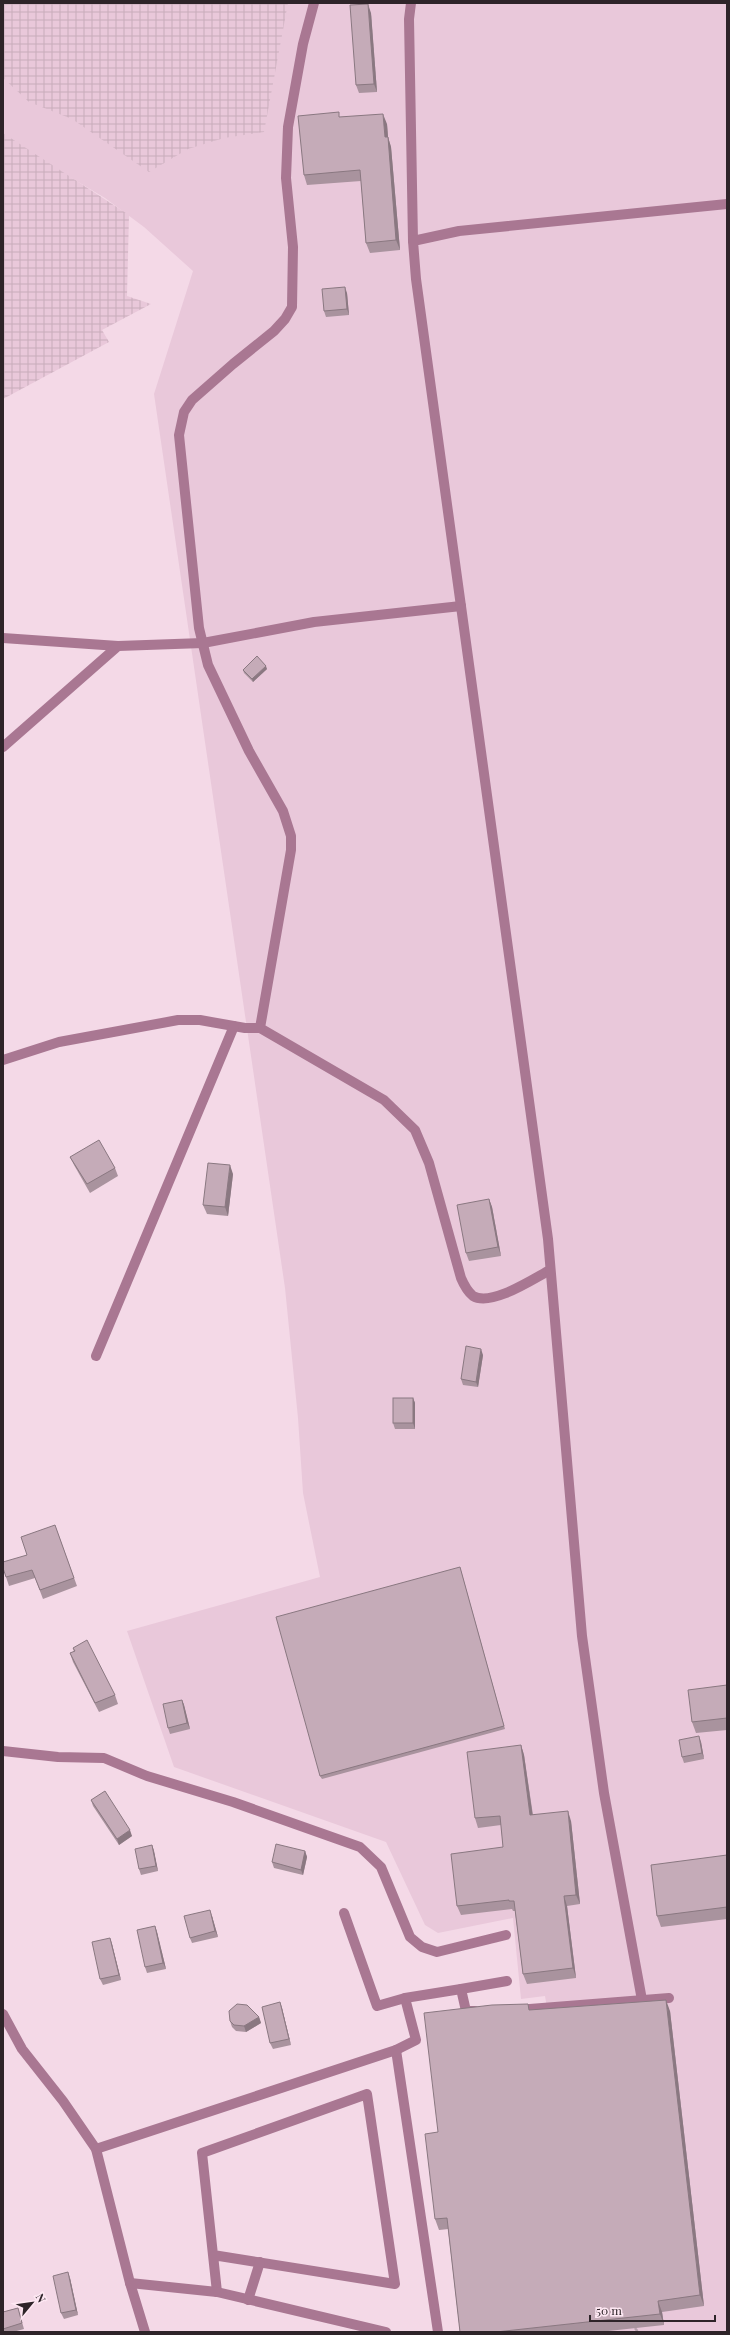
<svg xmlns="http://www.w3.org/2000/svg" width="730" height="2335" viewBox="0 0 730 2335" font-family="'Playfair Display',serif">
<defs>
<pattern id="industrial-grid" width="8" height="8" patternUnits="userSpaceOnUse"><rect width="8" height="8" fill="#e9c8da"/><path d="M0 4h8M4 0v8" fill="none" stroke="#c8acbb"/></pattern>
</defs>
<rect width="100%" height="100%" fill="#f4d9e7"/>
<polygon fill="#e9c8da" points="3,3 727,3 727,2332 463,2332 450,2229 439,2230 547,2008 545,1996 521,1999 513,1918 438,1933 425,1925 386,1842 174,1767 127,1631 320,1577 303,1493 298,1418 285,1288 154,394 193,271 144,227 105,198 3,137"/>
<g fill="url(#industrial-grid)">
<polygon points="3,3 288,3 264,132 224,138 188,149 149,172 72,119 29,102 3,78"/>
<polygon points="3,133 129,215 127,296 151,304 102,330 109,342 3,399"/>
</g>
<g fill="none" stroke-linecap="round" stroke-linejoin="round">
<polyline stroke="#b8a2ae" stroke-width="2.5" stroke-dasharray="4 2" stroke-linecap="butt" points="635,2328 638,2332"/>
<g stroke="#a97792" stroke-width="10">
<path d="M 314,3 L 303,44 L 288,127 L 286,178 L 293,247 L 292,307 L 285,319 L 274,331 L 233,364 L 192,400 L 184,412 L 179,435 L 199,628 L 208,665 L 249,751 L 283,811 L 291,836 L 291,850 L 260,1028 L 384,1100 L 415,1130 L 429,1163 L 461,1278 C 464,1285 467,1291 473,1296 C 491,1307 533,1279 550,1270"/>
<polyline points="411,3 409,19 413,241"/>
<polyline points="3,638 118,646"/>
<polyline points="3,747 118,646 203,643 314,622 461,606"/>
<polyline points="3,1060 59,1042 178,1020 200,1020 245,1028 260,1028"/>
<polyline points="96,1356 234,1026"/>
<polyline points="3,1751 58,1757 104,1758 147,1776 233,1802 360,1847 381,1867 410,1937 422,1947 437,1952 506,1935"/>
<polyline points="344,1913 377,2006 405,1998"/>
<polyline points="461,1989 507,1981"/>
<polyline points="642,2000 604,1793 582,1636 548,1239 416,279 413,241 459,231 727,204"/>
<polyline points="517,2010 669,1998"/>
<polyline points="3,2014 22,2049 63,2101 96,2149 130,2283 145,2332"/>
<polyline points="396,2050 416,2040 405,1998 461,1989 466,2011 475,2011"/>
<polyline points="96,2149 396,2050 438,2332"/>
<polyline points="213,2255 395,2284 367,2094 202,2153 217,2292"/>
<polyline points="130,2283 217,2292 386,2332"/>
<polyline points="248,2300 260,2262"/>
</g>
</g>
<g fill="#a9939e">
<polygon points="371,13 377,92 359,93 356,85"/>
<polygon points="340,117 387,124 388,137 391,147 400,250 370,253 366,243 361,181 307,185 304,175"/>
<polygon points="347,293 349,315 326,317 324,311"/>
<polygon points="267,669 253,682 244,673 243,670"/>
<polygon points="70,1157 115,1168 118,1176 90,1193 74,1165"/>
<polygon points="233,1174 228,1216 207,1214 203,1205"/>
<polygon points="489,1199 492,1207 501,1256 469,1261 466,1253"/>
<polygon points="483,1355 478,1387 463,1385 461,1379"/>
<polygon points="413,1398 415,1403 415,1429 395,1429 393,1423"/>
<polygon points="55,1525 77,1586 43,1599 35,1578 9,1586 6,1577"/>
<polygon points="460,1567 505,1729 322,1779 320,1776"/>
<polygon points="73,1648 115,1695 118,1704 99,1712 73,1662 70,1653 74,1652"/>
<polygon points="727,1685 727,1730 696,1733 692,1722"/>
<polygon points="182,1700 184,1705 190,1729 170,1734 168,1728"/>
<polygon points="701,1742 704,1759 684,1763 682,1757"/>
<polygon points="521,1745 524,1755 533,1815 571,1821 580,1904 567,1906 576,1978 527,1984 523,1974 515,1911 513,1911 512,1909 461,1915 457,1906 503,1847 501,1825 478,1828 475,1818"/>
<polygon points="91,1800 132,1836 119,1845 93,1806"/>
<polygon points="152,1845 154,1851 158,1871 141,1875 139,1869"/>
<polygon points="305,1851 307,1857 303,1875 274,1868 272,1862"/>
<polygon points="727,1855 727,1919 661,1927 657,1916"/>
<polygon points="212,1916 218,1937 192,1943 190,1938"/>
<polygon points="155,1926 157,1932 166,1969 147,1973 145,1967"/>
<polygon points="110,1938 112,1944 121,1980 103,1985 100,1979"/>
<polygon points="280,2002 282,2008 291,2045 273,2049 270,2043"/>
<polygon points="530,2010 670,2011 704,2306 662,2312 664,2325 599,2332 460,2332 448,2229 439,2230 435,2219 438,2132"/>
<polygon points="259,2017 261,2023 246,2032 236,2031 232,2027 230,2021"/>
<polygon points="70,2278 78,2315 64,2319 61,2313"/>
<polygon points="18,2308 24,2329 13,2332 3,2332 3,2312"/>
</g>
<g fill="#8a7881">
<polygon points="368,4 371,13 377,92 374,84"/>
<polygon points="383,114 387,124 388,137 391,147 400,250 396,240 385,137"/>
<polygon points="345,287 347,293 349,315 347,309"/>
<polygon points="266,666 267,669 253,682 252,679"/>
<polygon points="230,1165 233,1174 228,1216 225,1207"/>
<polygon points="489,1199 492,1207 501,1256 498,1247"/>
<polygon points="481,1349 483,1355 478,1387 476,1382"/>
<polygon points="413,1398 415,1403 415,1429 413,1423"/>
<polygon points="182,1700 184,1705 190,1729 187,1723"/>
<polygon points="699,1736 701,1742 704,1759 702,1753"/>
<polygon points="521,1745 524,1755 534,1825 530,1815"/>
<polygon points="568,1811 571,1821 580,1904 576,1895"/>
<polygon points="130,1830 132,1836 119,1845 117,1839"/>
<polygon points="152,1845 154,1851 158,1871 156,1866"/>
<polygon points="305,1851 307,1857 303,1875 301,1870"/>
<polygon points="564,1896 567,1906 576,1978 573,1968"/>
<polygon points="210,1910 212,1916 218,1937 215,1931"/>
<polygon points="155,1926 157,1932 166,1969 163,1963"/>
<polygon points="110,1938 112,1944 121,1980 119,1975"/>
<polygon points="666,2000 670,2011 704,2306 700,2295"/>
<polygon points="280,2002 282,2008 291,2045 289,2039"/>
<polygon points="259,2017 261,2023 246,2032 244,2026"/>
<polygon points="68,2272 70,2278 78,2315 76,2310"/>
<polygon points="658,2301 662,2312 664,2325 660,2314"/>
</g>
<g fill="#c5abb8" stroke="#8a7881">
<polygon points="368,4 374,84 356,85 350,5"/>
<polygon points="339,112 339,117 383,114 385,137 388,137 396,240 366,243 360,170 304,175 298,116"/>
<polygon points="345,287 347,309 324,311 322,289"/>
<polygon points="257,656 266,666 252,679 243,670"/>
<polygon points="99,1140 115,1168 87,1184 70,1157"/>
<polygon points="208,1163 230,1165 225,1207 203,1205"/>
<polygon points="489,1199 498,1247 466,1253 457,1205"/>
<polygon points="466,1346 481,1349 476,1382 461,1379"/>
<rect x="393" y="1398" width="20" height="25"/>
<polygon points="55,1525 74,1578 40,1590 32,1570 6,1577 3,1568 3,1562 27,1555 21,1537"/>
<polygon points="460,1567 504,1726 320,1776 276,1617"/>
<polygon points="87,1640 115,1695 95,1703 70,1653 75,1651 73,1648"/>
<polygon points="727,1685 727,1718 692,1722 688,1690"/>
<polygon points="182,1700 187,1723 168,1728 163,1704"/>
<polygon points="699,1736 702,1753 682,1757 679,1740"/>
<polygon points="521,1745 530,1815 568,1811 576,1895 564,1896 573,1968 523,1974 514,1901 509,1901 509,1900 457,1906 451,1854 503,1847 500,1816 475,1818 467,1752"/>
<polygon points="105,1791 130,1830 117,1839 91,1800"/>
<polygon points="276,1844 305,1851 301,1870 272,1862"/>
<polygon points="152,1845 156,1866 139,1869 135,1849"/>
<polygon points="727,1855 727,1907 657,1916 651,1865"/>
<polygon points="210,1910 215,1931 190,1938 184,1916"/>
<polygon points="155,1926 163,1963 145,1967 137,1930"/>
<polygon points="110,1938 119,1975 100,1979 92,1942"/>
<polygon points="666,2000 700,2295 658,2301 660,2314 496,2332 460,2332 447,2218 435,2219 425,2134 438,2132 424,2013 492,2005 528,2004 529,2010"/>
<polygon points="280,2002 289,2039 270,2043 262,2007"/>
<polygon points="237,2004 247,2005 259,2017 244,2026 234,2025 230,2021 229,2011"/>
<polygon points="68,2272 76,2310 61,2313 53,2276"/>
<polygon points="18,2308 22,2323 3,2329 3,2312"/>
</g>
<rect width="730" height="2335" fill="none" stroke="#2e2429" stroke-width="8"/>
<g transform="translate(32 2303) rotate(61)" stroke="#fee8f3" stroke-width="3" paint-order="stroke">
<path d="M0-3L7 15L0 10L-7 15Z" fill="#2e2429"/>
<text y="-6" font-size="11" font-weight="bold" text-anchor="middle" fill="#2e2429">N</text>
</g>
<path d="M590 2315v6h125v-6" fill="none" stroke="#2e2429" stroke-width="2"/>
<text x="596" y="2315" font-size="12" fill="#2e2429" stroke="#fee8f3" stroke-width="3" paint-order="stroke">50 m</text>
</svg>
